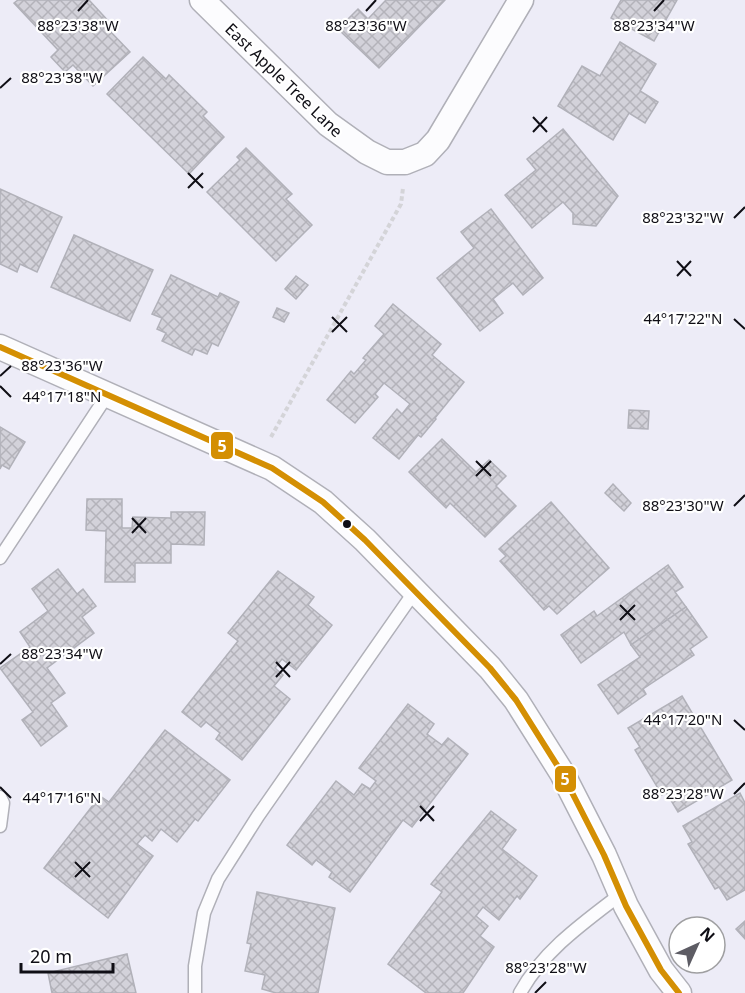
<svg xmlns="http://www.w3.org/2000/svg" width="745" height="993" viewBox="0 0 745 993" font-family="'Noto Sans',sans-serif">
<defs>
<pattern id="building-cross-hatch" width="8" height="8" patternUnits="userSpaceOnUse" patternTransform="scale(1.5)"><rect width="8" height="8" fill="#d3d2da"/><path d="M0 0l8 8M0 8l8-8" fill="none" stroke="#b4b3ba"/></pattern>
</defs>
<rect width="100%" height="100%" fill="#edecf7"/>
<g fill="url(#building-cross-hatch)" stroke="#b1b1b9" stroke-width="1.5">
<polygon points="18,0 89,0 112,25 108,29 130,52 93,86 73,65 65,72 51,57 58,50 14,3"/>
<polygon points="386,0 445,0 379,68 338,29 358,9 368,19"/>
<polygon points="621,0 677,0 654,41 611,18"/>
<polygon points="620,42 656,64 640,91 658,102 645,123 629,113 613,140 558,106 582,66 600,76"/>
<polygon points="143,57 166,79 169,75 207,112 203,116 224,137 189,174 107,94"/>
<polygon points="563,129 618,196 596,226 573,224 573,213 563,202 532,228 505,195 536,170 527,159"/>
<polygon points="246,148 292,194 286,199 312,225 276,261 207,192 240,160 237,157"/>
<polygon points="0,189 62,217 37,272 20,264 17,272 0,264"/>
<polygon points="491,209 543,278 523,295 513,283 493,299 503,313 480,331 437,278 474,248 461,232"/>
<polygon points="74,235 153,270 130,321 51,287"/>
<polygon points="171,275 218,297 220,293 239,302 218,346 212,343 207,354 195,349 192,355 162,341 166,333 157,329 162,318 152,314"/>
<polygon points="296,276 308,285 296,299 285,289"/>
<polygon points="393,304 441,344 432,355 464,382 435,418 436,419 421,437 418,435 399,459 373,438 397,409 402,414 410,404 384,383 375,394 378,397 355,423 327,400 351,371 354,374 366,360 363,358 384,334 375,326"/>
<polygon points="277,308 289,313 284,322 273,317"/>
<polygon points="629,410 649,411 648,429 628,428"/>
<polygon points="0,427 25,442 9,469 2,465 0,469"/>
<polygon points="442,439 476,472 489,460 506,476 496,486 516,506 485,537 450,503 446,508 409,472"/>
<polygon points="613,484 631,503 624,511 605,493"/>
<polygon points="87,499 122,499 122,528 132,528 133,517 171,518 171,512 205,512 204,545 171,544 171,563 135,563 135,582 105,582 106,531 86,530"/>
<polygon points="551,502 609,568 557,614 549,606 544,610 500,561 506,556 499,549"/>
<polygon points="668,565 683,587 675,592 686,607 631,645 624,632 581,663 561,635 594,611 597,616"/>
<polygon points="58,569 77,594 83,589 96,606 82,617 94,633 47,668 65,693 51,703 67,726 41,746 22,720 33,712 0,668 30,647 20,632 48,611 32,589"/>
<polygon points="278,571 314,597 308,605 332,625 296,670 282,659 275,668 283,675 274,686 290,699 242,760 216,739 220,733 206,722 201,727 182,712 238,641 228,633"/>
<polygon points="686,607 707,637 690,649 694,655 643,689 646,694 618,714 598,685 640,657 631,645"/>
<polygon points="682,696 732,780 678,812 666,792 662,795 635,750 640,747 628,728"/>
<polygon points="408,704 434,724 427,734 442,745 448,738 468,754 412,827 403,820 350,892 329,877 332,872 316,860 312,865 287,845 336,781 354,795 362,784 370,789 376,781 359,768"/>
<polygon points="165,730 230,780 198,821 195,819 177,842 161,829 152,841 145,835 137,844 153,856 108,918 44,868 100,796 109,802"/>
<polygon points="740,793 745,803 745,890 727,900 719,887 715,889 688,844 692,842 683,826"/>
<polygon points="491,811 516,830 502,849 537,876 520,899 517,896 499,920 483,907 476,916 488,926 480,936 494,947 463,993 426,993 388,964 442,892 431,884"/>
<polygon points="257,892 335,908 318,993 276,993 262,989 265,975 245,971 251,944 247,943"/>
<polygon points="745,921 745,939 736,929"/>
<polygon points="127,954 136,993 52,993 48,973"/>
</g>
<g fill="none" stroke-linecap="round" stroke-linejoin="round">
<defs>
<g id="service">
<polyline points="0,558 108,394"/>
<polyline points="0,797 3,803 0,826"/>
<polyline points="195,993 195,966 204,913 218,879 258,816 415,591"/>
<path d="M 520,993 C 543,951 583,923 621,894"/>
</g>
<g id="minor">
<polyline points="202,0 328,124 367,152 387,162 405,162 425,154 438,140 521,0"/>
<polyline points="0,347 272,468 323,502 365,540 490,668 516,700 562,773 604,855 626,906 661,970 679,993"/>
</g>
</defs>
<use href="#service" stroke="#b0b0b8" stroke-width="15"/>
<use href="#minor" stroke="#b0b0b8" stroke-width="27"/>
<polyline stroke="#d4d4d8" stroke-width="4" stroke-dasharray="4.5 3" stroke-linecap="butt" points="271,437 401,204 403,188"/>
<use href="#service" stroke="#fcfcfe" stroke-width="12"/>
<use href="#minor" stroke="#fcfcfe" stroke-width="24"/>
<defs>
<polyline id="bus-1" points="0,347 272,468 323,502 365,540 490,668 516,700 562,773 604,855 626,906 661,970 679,993"/>
</defs>
<use href="#bus-1" stroke="#fff" stroke-width="10"/>
<use href="#bus-1" stroke="#d48f03" stroke-width="6"/>
</g>
<path fill="none" stroke="#0f0e15" stroke-width="2" d="M 78,11 L 88,0M 366,11 L 376,0M 654,11 L 664,0M 0,88 L 11,78M 533,117 L 547,132M 533,132 L 547,117M 188,173 L 203,188M 188,188 L 203,173M 734,218 L 745,207M 677,261 L 691,276M 677,276 L 691,261M 332,317 L 347,332M 734,319 L 745,329M 332,332 L 347,317M 0,376 L 11,366M 0,386 L 11,397M 476,461 L 491,476M 476,476 L 491,461M 734,506 L 745,495M 132,518 L 146,533M 132,533 L 146,518M 620,605 L 635,620M 620,620 L 635,605M 276,662 L 290,677M 0,664 L 11,654M 276,677 L 290,662M 734,720 L 745,730M 0,787 L 11,798M 734,794 L 745,783M 420,806 L 434,821M 420,821 L 434,806M 75,862 L 90,877M 75,877 L 90,862M 535,993 L 546,982"/>
<circle fill="#0f0e15" stroke="#fff" stroke-width="2" cx="347" cy="524" r="5"/>
<g text-anchor="middle" dominant-baseline="central" stroke-width="4.5" stroke-linejoin="round" paint-order="stroke">
<g font-size="16" fill="#0f0e15" stroke="#fff">
<text transform="translate(284 80) rotate(44)">East Apple Tree Lane</text>
</g>
</g>
<g font-size="15" text-anchor="middle" fill="#0f0e15" stroke="#fff" stroke-width="4.5" stroke-linejoin="round" paint-order="stroke">
<text x="78" y="31">88°23'38"W</text>
<text x="366" y="31">88°23'36"W</text>
<text x="654" y="31">88°23'34"W</text>
<text x="62" y="83">88°23'38"W</text>
<text x="683" y="223">88°23'32"W</text>
<text x="683" y="324">44°17'22"N</text>
<text x="62" y="371">88°23'36"W</text>
<text x="62" y="402">44°17'18"N</text>
<text x="683" y="511">88°23'30"W</text>
<text x="62" y="659">88°23'34"W</text>
<text x="683" y="725">44°17'20"N</text>
<text x="683" y="799">88°23'28"W</text>
<text x="62" y="803">44°17'16"N</text>
<text x="546" y="973">88°23'28"W</text>
</g>
<g stroke="#fff" stroke-width="2">
<rect x="210" y="431" width="24" height="29" rx="6" fill="#d48f03"/>
<rect x="554" y="765" width="23" height="28" rx="6" fill="#d48f03"/>
</g>
<g font-size="16" text-anchor="middle" font-weight="bold" fill="#fff">
<text x="222" y="452">5</text>
<text x="565" y="785">5</text>
</g>
<g transform="translate(697 945) rotate(45)"><circle r="28" fill="#ffffff" stroke="#9f9fa1" stroke-width="1.5"/>
<path d="M0-4.5L10 22L0 15L-10 22Z" fill="#5d5c64"/>
<text y="-9" font-size="16" font-weight="bold" text-anchor="middle" fill="#0f0e15">N</text>
</g>
<path d="M21 963v9h92v-9" fill="none" stroke="#0f0e15" stroke-width="3"/>
<text x="30" y="963" font-size="18" fill="#0f0e15" stroke="#ffffff" stroke-width="4.5" paint-order="stroke">20 m</text>
</svg>
